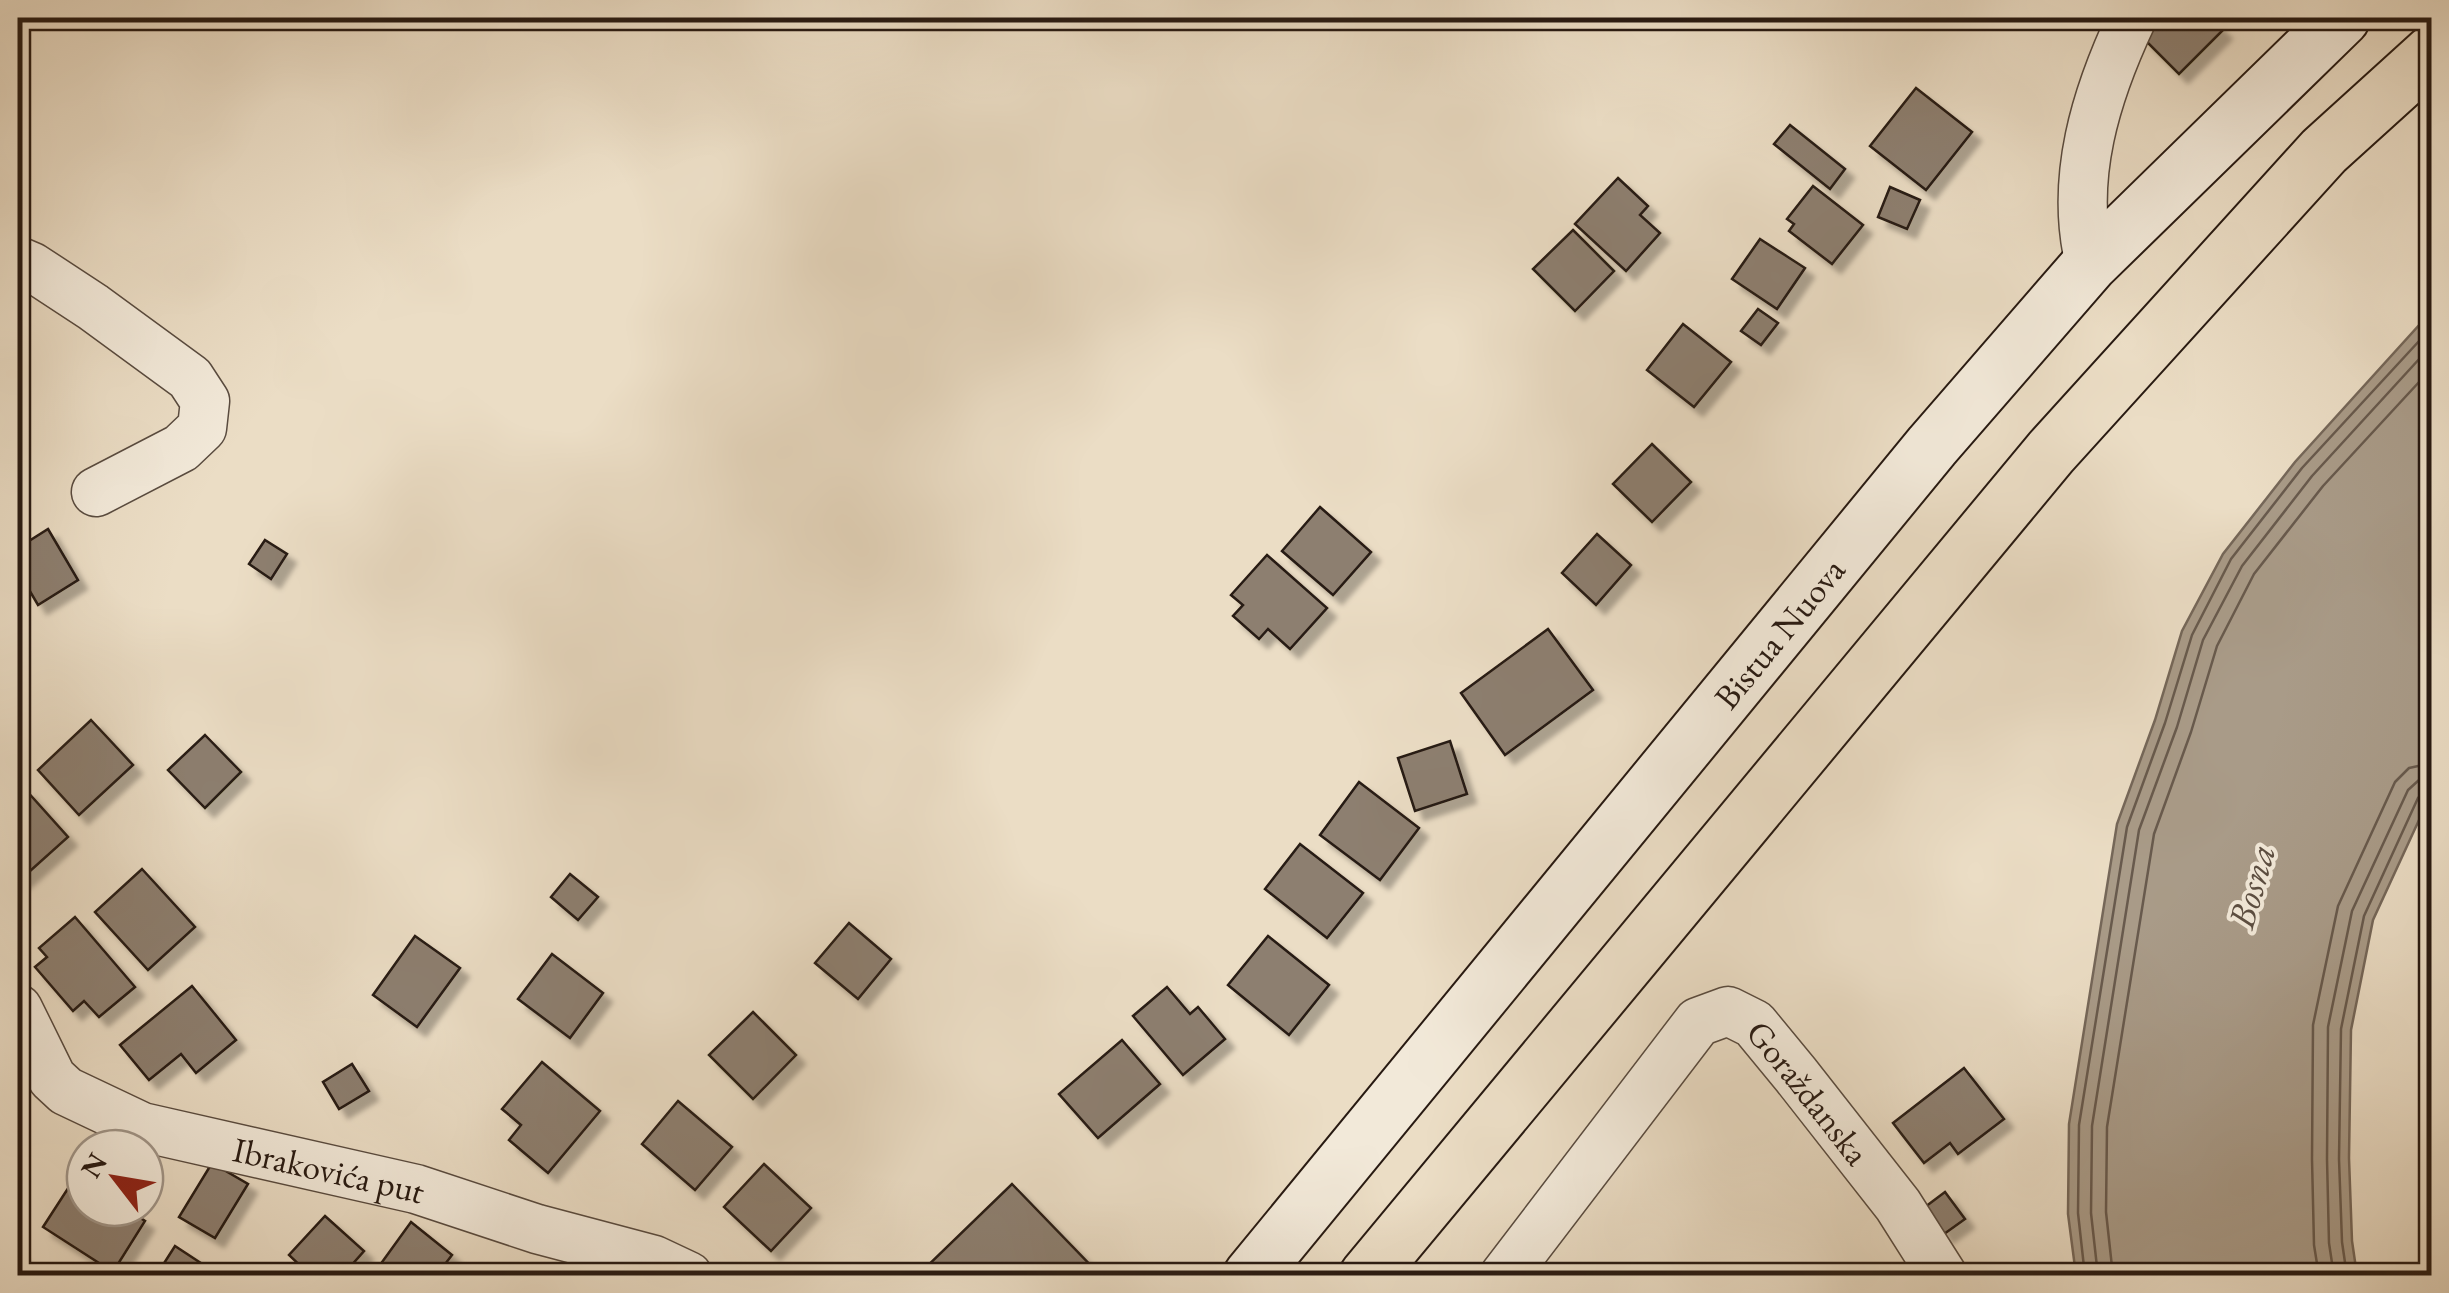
<svg xmlns="http://www.w3.org/2000/svg" width="2449" height="1293" viewBox="0 0 2449 1293" font-family="'EB Garamond',serif">
<defs>
<filter id="shadow"><feDropShadow dx="9" dy="9" stdDeviation="2.5" flood-color="#0004"/></filter>
</defs>
<rect width="100%" height="100%" fill="#ebddc5"/>
<filter id="stains"><feTurbulence type="fractalNoise" baseFrequency=".002" numOctaves="4"/><feColorMatrix values="0 0 0 0 .2 0 0 0 0 .09 0 0 0 0 .02 0 0 0 .5 -.17"/></filter>
<radialGradient id="worn" r=".72"><stop offset=".6" stop-color="#630" stop-opacity="0"/><stop offset="1" stop-color="#630" stop-opacity=".3"/></radialGradient>
<polygon fill="#a99b88" stroke="#756759" stroke-width="2.5" points="2431,312 2431,794 2373,920 2351,1030 2349,1158 2352,1241 2357,1275 2076,1275 2068,1214 2069,1124 2117,824 2155,720 2182,631 2223,554 2295,462"/>
<g fill="none" stroke-linecap="round" stroke-linejoin="round">
<g stroke="#685a4d" stroke-width="2.5">
<polyline points="2085,1276 2078,1213 2079,1125 2127,827 2165,723 2192,635 2231,559 2302,468 2432,327"/>
<polyline points="2098,1276 2091,1213 2092,1126 2139,830 2177,727 2203,640 2242,566 2312,476 2432,345"/>
<polyline points="2113,1276 2106,1212 2107,1127 2154,834 2191,732 2217,646 2254,574 2323,486 2432,368"/>
<polyline points="2319,1276 2314,1245 2312,1159 2313,1025 2338,906 2395,782 2409,768 2432,763"/>
<polyline points="2334,1276 2329,1243 2327,1159 2328,1027 2352,911 2408,790 2419,780 2432,778"/>
<polyline points="2347,1276 2342,1242 2339,1159 2341,1029 2364,916 2418,798 2424,792 2432,791"/>
</g>
</g>
<g fill="#8d7f6f" stroke="#281a12" stroke-width="2.5" filter="url(#shadow)">
<polygon points="2161,18 2210,18 2223,30 2179,74 2142,37"/>
<polygon points="1916,88 1972,132 1926,190 1870,146"/>
<polygon points="1790,125 1845,169 1830,189 1774,144"/>
<polygon points="1618,178 1648,206 1640,215 1660,233 1626,271 1575,224"/>
<polygon points="1813,186 1863,225 1832,264 1789,231 1794,224 1787,219"/>
<polygon points="1890,187 1920,200 1907,229 1878,217"/>
<polygon points="1573,230 1614,271 1575,311 1533,269"/>
<polygon points="1760,239 1805,268 1777,309 1732,279"/>
<polygon points="1758,309 1778,323 1761,345 1741,331"/>
<polygon points="1683,324 1731,362 1694,407 1647,370"/>
<polygon points="1652,444 1691,482 1652,522 1613,484"/>
<polygon points="1320,507 1371,552 1333,595 1282,551"/>
<polygon points="48,529 78,580 38,605 18,571 18,548"/>
<polygon points="1597,534 1631,565 1596,605 1562,573"/>
<polygon points="265,540 287,554 271,579 249,564"/>
<polygon points="1267,555 1327,608 1290,649 1268,629 1259,639 1233,616 1243,605 1231,595"/>
<polygon points="1548,629 1593,690 1505,755 1461,693"/>
<polygon points="91,720 133,765 79,815 38,770"/>
<polygon points="205,735 241,772 205,808 168,770"/>
<polygon points="1450,741 1467,794 1415,811 1398,758"/>
<polygon points="1359,782 1419,828 1380,880 1320,835"/>
<polygon points="25,789 68,837 20,880 18,877 18,796"/>
<polygon points="1300,844 1363,893 1327,938 1265,889"/>
<polygon points="142,869 195,927 148,970 95,912"/>
<polygon points="570,874 598,897 578,920 551,897"/>
<polygon points="75,917 135,987 99,1017 84,1001 73,1011 35,967 47,957 39,948"/>
<polygon points="849,923 891,959 858,999 815,963"/>
<polygon points="415,936 460,968 417,1027 373,995"/>
<polygon points="1268,936 1329,985 1289,1035 1228,985"/>
<polygon points="552,954 603,993 570,1038 518,999"/>
<polygon points="192,986 236,1040 196,1073 181,1054 149,1080 120,1045"/>
<polygon points="1167,987 1190,1014 1198,1007 1225,1039 1183,1075 1133,1016"/>
<polygon points="753,1012 796,1055 753,1099 709,1055"/>
<polygon points="1122,1040 1160,1084 1098,1138 1059,1094"/>
<polygon points="542,1062 600,1111 548,1173 509,1140 521,1125 502,1109"/>
<polygon points="352,1064 369,1091 339,1109 323,1082"/>
<polygon points="1964,1068 2004,1119 1958,1154 1950,1143 1924,1163 1893,1123"/>
<polygon points="678,1101 732,1147 695,1190 642,1144"/>
<polygon points="212,1163 248,1184 215,1238 179,1217"/>
<polygon points="764,1164 811,1208 771,1251 724,1207"/>
<polygon points="76,1176 85,1182 85,1208 125,1208 145,1221 113,1272 43,1227"/>
<polygon points="1012,1184 1101,1276 917,1276"/>
<polygon points="1945,1192 1965,1219 1944,1234 1925,1207"/>
<polygon points="325,1216 364,1251 342,1276 311,1276 289,1255"/>
<polygon points="411,1222 452,1255 436,1276 372,1276"/>
<polygon points="175,1246 216,1273 214,1276 172,1276 161,1268"/>
<polygon points="18,1252 33,1276 18,1276"/>
</g>
<g fill="none" stroke-linecap="round" stroke-linejoin="round">
<defs>
<g id="street">
<polyline points="18,261 32,267 93,307 190,378 205,401 202,428 181,448 96,492"/>
<path d="M 2090,264 C 2069,179 2096,94 2132,18"/>
<path id="s1" d="M 18,1009 L 52,1078 L 66,1091 L 142,1127 L 416,1189 L 537,1229 L 654,1260 L 688,1276"/>
<path id="s2" d="M 1504,1276 L 1698,1022 L 1728,1011 L 1754,1024 L 1796,1075 L 1898,1205 L 1943,1276"/>
</g>
<g id="secondary">
<path id="s3" d="M 1251,1276 L 1932,446 L 2090,264 L 2342,18"/>
</g>
<polyline id="highway" points="1367,1276 2051,452 2324,151 2432,53"/>
</defs>
<use href="#street" stroke="#594b3f" stroke-width="51"/>
<use href="#secondary" stroke="#281a12" stroke-width="59"/>
<use href="#highway" stroke="#281a12" stroke-width="59"/>
<use href="#street" stroke="#f2e9d9" stroke-width="48"/>
<use href="#secondary" stroke="#f2e9d9" stroke-width="55"/>
<use href="#highway" stroke="#ebddc5" stroke-width="55"/>
</g>
<g text-anchor="middle" dominant-baseline="central" stroke-width="8" stroke-linejoin="round" paint-order="stroke">
<g font-size="35" fill="#281a12" stroke="#f2e9d9">
<text stroke="none"><textPath href="#s3" startOffset="832">Bistua Nuova</textPath></text>
<text stroke="none"><textPath href="#s2" startOffset="468">Goraždanska</textPath></text>
<text stroke="none"><textPath href="#s1" startOffset="372">Ibrakovića put</textPath></text>
</g>
<g font-size="38" font-style="italic" fill="#5c4e41" stroke="#f2e9d9">
<text transform="translate(2251 886) rotate(-74)">Bosna</text>
</g>
</g>
<rect width="2449" height="1293" fill="none" stroke="#ebddc5" stroke-width="60"/>
<rect x="20" y="20" width="2409" height="1253" fill="none" stroke="#281a12" stroke-width="5"/>
<rect x="30" y="30" width="2389" height="1233" fill="none" stroke="#281a12" stroke-width="2.5"/>
<g transform="translate(115 1178) rotate(301)"><circle r="48" fill="#f2e9d9" stroke="#a19689" stroke-width="2.5"/>
<path d="M0-8L18 38L0 25L-18 38Z" fill="#8f2418"/>
<text y="-15" font-size="28" font-weight="bold" text-anchor="middle" fill="#281a12">N</text>
</g>
<rect width="100%" height="100%" filter="url(#stains)"/>
<rect width="100%" height="100%" fill="url(#worn)"/>
</svg>
